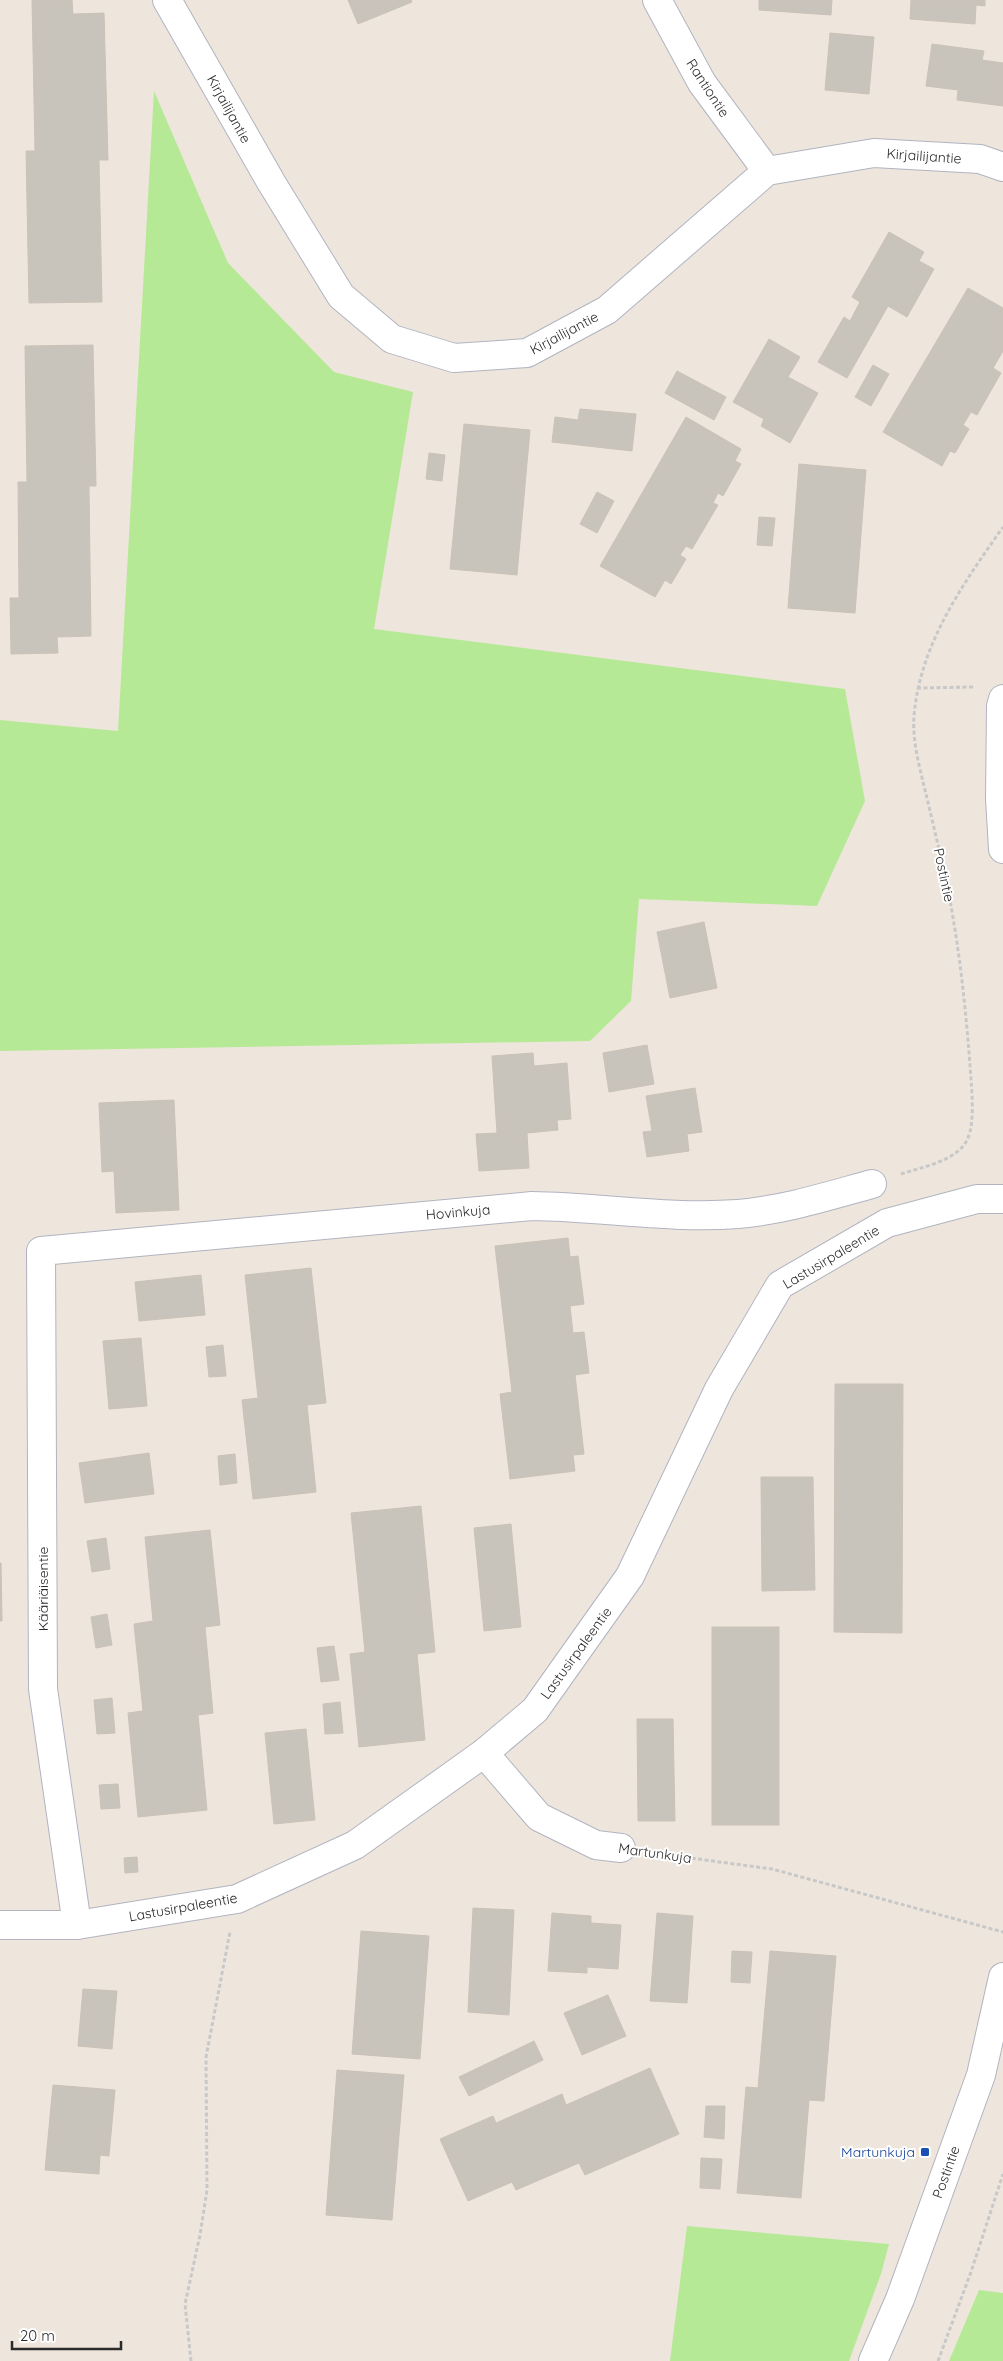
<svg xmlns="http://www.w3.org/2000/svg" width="1003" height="2361" viewBox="0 0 1003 2361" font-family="Quicksand,sans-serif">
<rect width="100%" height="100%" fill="#eee6dd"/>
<g fill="#b6e995">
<polygon points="154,91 228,263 334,372 413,392 374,629 845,689 865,801 817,906 639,899 631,1001 590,1041 0,1051 0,720 118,731"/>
<polygon points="687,2226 889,2244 881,2274 849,2361 670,2361"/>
<polygon points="979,2290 1003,2293 1003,2361 949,2361"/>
</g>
<g fill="#c9c4bb" stroke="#cac2b6">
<polygon points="32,0 72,0 73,14 104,13 108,160 99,160 102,302 29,303 26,151 35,151"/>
<polygon points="348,0 411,0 412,2 358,24"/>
<polygon points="759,0 832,0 831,15 759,10"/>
<polygon points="911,0 985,0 985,6 976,5 975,24 910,19"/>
<polygon points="830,33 874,37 869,94 825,90"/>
<polygon points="932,44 984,51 982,60 1003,63 1003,106 957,100 958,90 926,86"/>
<polygon points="889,232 924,252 919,261 934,269 907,317 888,306 847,378 818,362 844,317 850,321 860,302 852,297"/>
<polygon points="968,288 1003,308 1003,351 993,368 1001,373 977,415 971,412 963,425 969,429 955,453 950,451 942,466 883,432"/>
<polygon points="769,339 800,357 788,377 818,393 790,443 761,426 764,419 733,402"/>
<polygon points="93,345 96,486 89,486 91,636 57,637 58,653 11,654 10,598 19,598 18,482 27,482 25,346"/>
<polygon points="873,365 889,374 871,406 855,397"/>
<polygon points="677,371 726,397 714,420 665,393"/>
<polygon points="580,409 636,414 632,451 552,442 555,417 578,420"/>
<polygon points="686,417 741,449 735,461 741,464 723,496 718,493 713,503 718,505 692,549 686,546 680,555 686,559 671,584 665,580 655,597 600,566"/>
<polygon points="464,424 530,430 517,575 450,569"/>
<polygon points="429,453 445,455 442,481 426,479"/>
<polygon points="799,464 866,470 855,613 788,608"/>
<polygon points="597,492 614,501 597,533 580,524"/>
<polygon points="759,517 775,518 772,546 757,545"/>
<polygon points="704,922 717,988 670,998 657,932"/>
<polygon points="647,1045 654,1084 609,1092 603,1053"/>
<polygon points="533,1053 534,1066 567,1063 571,1119 557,1120 558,1130 527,1133 529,1168 479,1171 476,1134 497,1133 492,1056"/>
<polygon points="695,1088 702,1132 687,1134 689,1151 647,1157 643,1132 652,1131 646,1096"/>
<polygon points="174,1100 179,1210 116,1213 114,1171 102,1172 99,1103"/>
<polygon points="568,1238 570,1257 578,1256 584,1304 570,1306 573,1333 584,1332 589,1373 575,1375 584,1454 573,1455 575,1471 510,1479 500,1394 512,1392 495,1246"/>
<polygon points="311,1268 326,1403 307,1405 316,1492 253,1499 242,1400 258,1398 245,1275"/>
<polygon points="201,1275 205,1315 139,1321 135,1282"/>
<polygon points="141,1338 147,1406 109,1409 103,1341"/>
<polygon points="223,1345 226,1376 209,1377 206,1347"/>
<polygon points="835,1384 903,1384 902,1633 834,1632"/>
<polygon points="149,1453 154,1494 85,1503 79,1463"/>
<polygon points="235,1454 237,1483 220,1485 218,1456"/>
<polygon points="761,1477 813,1477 815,1590 762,1591"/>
<polygon points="421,1506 435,1652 417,1654 425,1740 359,1747 350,1654 365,1652 351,1513"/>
<polygon points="511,1524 521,1627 484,1631 474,1528"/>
<polygon points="210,1530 220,1625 205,1627 213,1713 198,1715 207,1810 138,1817 128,1713 143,1711 134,1624 153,1621 145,1537"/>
<polygon points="106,1538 110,1569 92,1572 87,1541"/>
<polygon points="0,1563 1,1563 2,1621 0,1621"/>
<polygon points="107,1614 112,1645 96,1648 91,1617"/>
<rect x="712" y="1627" width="67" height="198"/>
<polygon points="334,1646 339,1680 321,1682 317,1648"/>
<polygon points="112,1698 115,1733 97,1734 94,1700"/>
<polygon points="340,1702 343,1733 325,1734 323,1704"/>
<polygon points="637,1719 673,1719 675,1821 638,1821"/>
<polygon points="306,1729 315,1820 274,1824 265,1733"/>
<polygon points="118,1784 120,1808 101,1809 99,1785"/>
<polygon points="137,1857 138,1872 125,1873 124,1858"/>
<polygon points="473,1908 514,1910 509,2015 468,2012"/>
<polygon points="552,1913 591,1916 591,1923 621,1925 618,1969 587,1967 587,1973 548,1971"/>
<polygon points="657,1913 693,1916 687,2003 650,2001"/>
<polygon points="361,1931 429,1936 420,2059 352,2054"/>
<polygon points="732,1951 752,1952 750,1983 731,1982"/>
<polygon points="770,1951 836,1956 824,2101 809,2100 801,2198 737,2193 746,2087 758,2088"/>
<polygon points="83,1989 117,1991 112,2049 78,2046"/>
<polygon points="608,1995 626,2036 582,2055 564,2013"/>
<polygon points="534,2041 543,2060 469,2096 459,2077"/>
<polygon points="650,2068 679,2134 585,2175 579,2163 516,2190 512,2182 468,2201 440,2139 493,2116 496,2123 562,2094 566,2105"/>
<polygon points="337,2070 404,2075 392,2220 326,2215"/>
<polygon points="53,2085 115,2090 109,2156 100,2155 99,2174 45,2170"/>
<polygon points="706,2106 725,2106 724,2139 704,2137"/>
<polygon points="701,2158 722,2159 720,2189 700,2188"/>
</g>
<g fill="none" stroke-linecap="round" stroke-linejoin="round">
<defs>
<g id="minor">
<polyline points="167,0 271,182 341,296 392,339 454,358 527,353 607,310 767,171 874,153 980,159 1003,167"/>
<polyline points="657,0 702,83 767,171"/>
<polyline points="1003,699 1001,706 1000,799 1003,849"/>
<polyline points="484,1753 539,1817 596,1845 621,1848"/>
<polyline points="0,1925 77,1925 237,1899 355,1845 484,1753 535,1710 630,1576 719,1389 780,1285 887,1223 977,1199 1003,1199"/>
<path d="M 77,1925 L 43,1689 L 41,1251 L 532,1206 C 601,1207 669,1219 738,1214 C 784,1210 828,1196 872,1184"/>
<polyline points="873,2361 900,2299 981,2075 1003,1977"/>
</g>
</defs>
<use href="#minor" stroke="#b1b4c0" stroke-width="30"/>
<g stroke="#c8c8c8" stroke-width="3" stroke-dasharray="4 2.5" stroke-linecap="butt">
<polyline points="917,688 973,687"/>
<path d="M 901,1174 C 922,1167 957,1161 967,1140 C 976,1123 971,1084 970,1065 C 965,1000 958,935 944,871 C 938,845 932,819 926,794 C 920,769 912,741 914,716 C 920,644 963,584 1003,527"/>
<polyline points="653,1853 772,1869 1003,1932"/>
<polyline points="191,2361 185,2304 200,2235 207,2190 206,2057 230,1932"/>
<polyline points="938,2361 971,2272 1003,2174"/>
</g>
<use href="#minor" stroke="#fff" stroke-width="28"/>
</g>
<rect fill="#1a4fb4" stroke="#fff" stroke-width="2" x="920" y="2147" width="10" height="10" rx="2.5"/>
<g text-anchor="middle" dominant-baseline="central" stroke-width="4" stroke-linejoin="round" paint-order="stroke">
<g font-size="14" fill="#2b2b2b" stroke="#fff">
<text transform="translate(708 88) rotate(57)">Rantiontie</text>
<text transform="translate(229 109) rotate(61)">Kirjailijantie</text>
<text transform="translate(924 156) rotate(4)">Kirjailijantie</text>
<text transform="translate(564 333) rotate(-28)">Kirjailijantie</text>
<text transform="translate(944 875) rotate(78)">Postintie</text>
<text transform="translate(458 1212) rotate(-5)">Hovinkuja</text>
<text transform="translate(831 1257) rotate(-31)">Lastusirpaleentie</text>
<text transform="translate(43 1589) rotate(-90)">Kääriäisentie</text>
<text transform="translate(576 1653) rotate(-54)">Lastusirpaleentie</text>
<text transform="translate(655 1853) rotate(8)">Martunkuja</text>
<text transform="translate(183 1907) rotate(-10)">Lastusirpaleentie</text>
<text transform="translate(946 2172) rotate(-70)">Postintie</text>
</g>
<g font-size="14" fill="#164399" stroke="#fff" text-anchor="end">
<text x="915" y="2152">Martunkuja</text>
</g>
</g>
<path d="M12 2341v8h109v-8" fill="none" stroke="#2b2b2b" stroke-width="2.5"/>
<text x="20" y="2341" font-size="15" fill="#2b2b2b" stroke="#ffffff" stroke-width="4" paint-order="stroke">20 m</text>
</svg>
